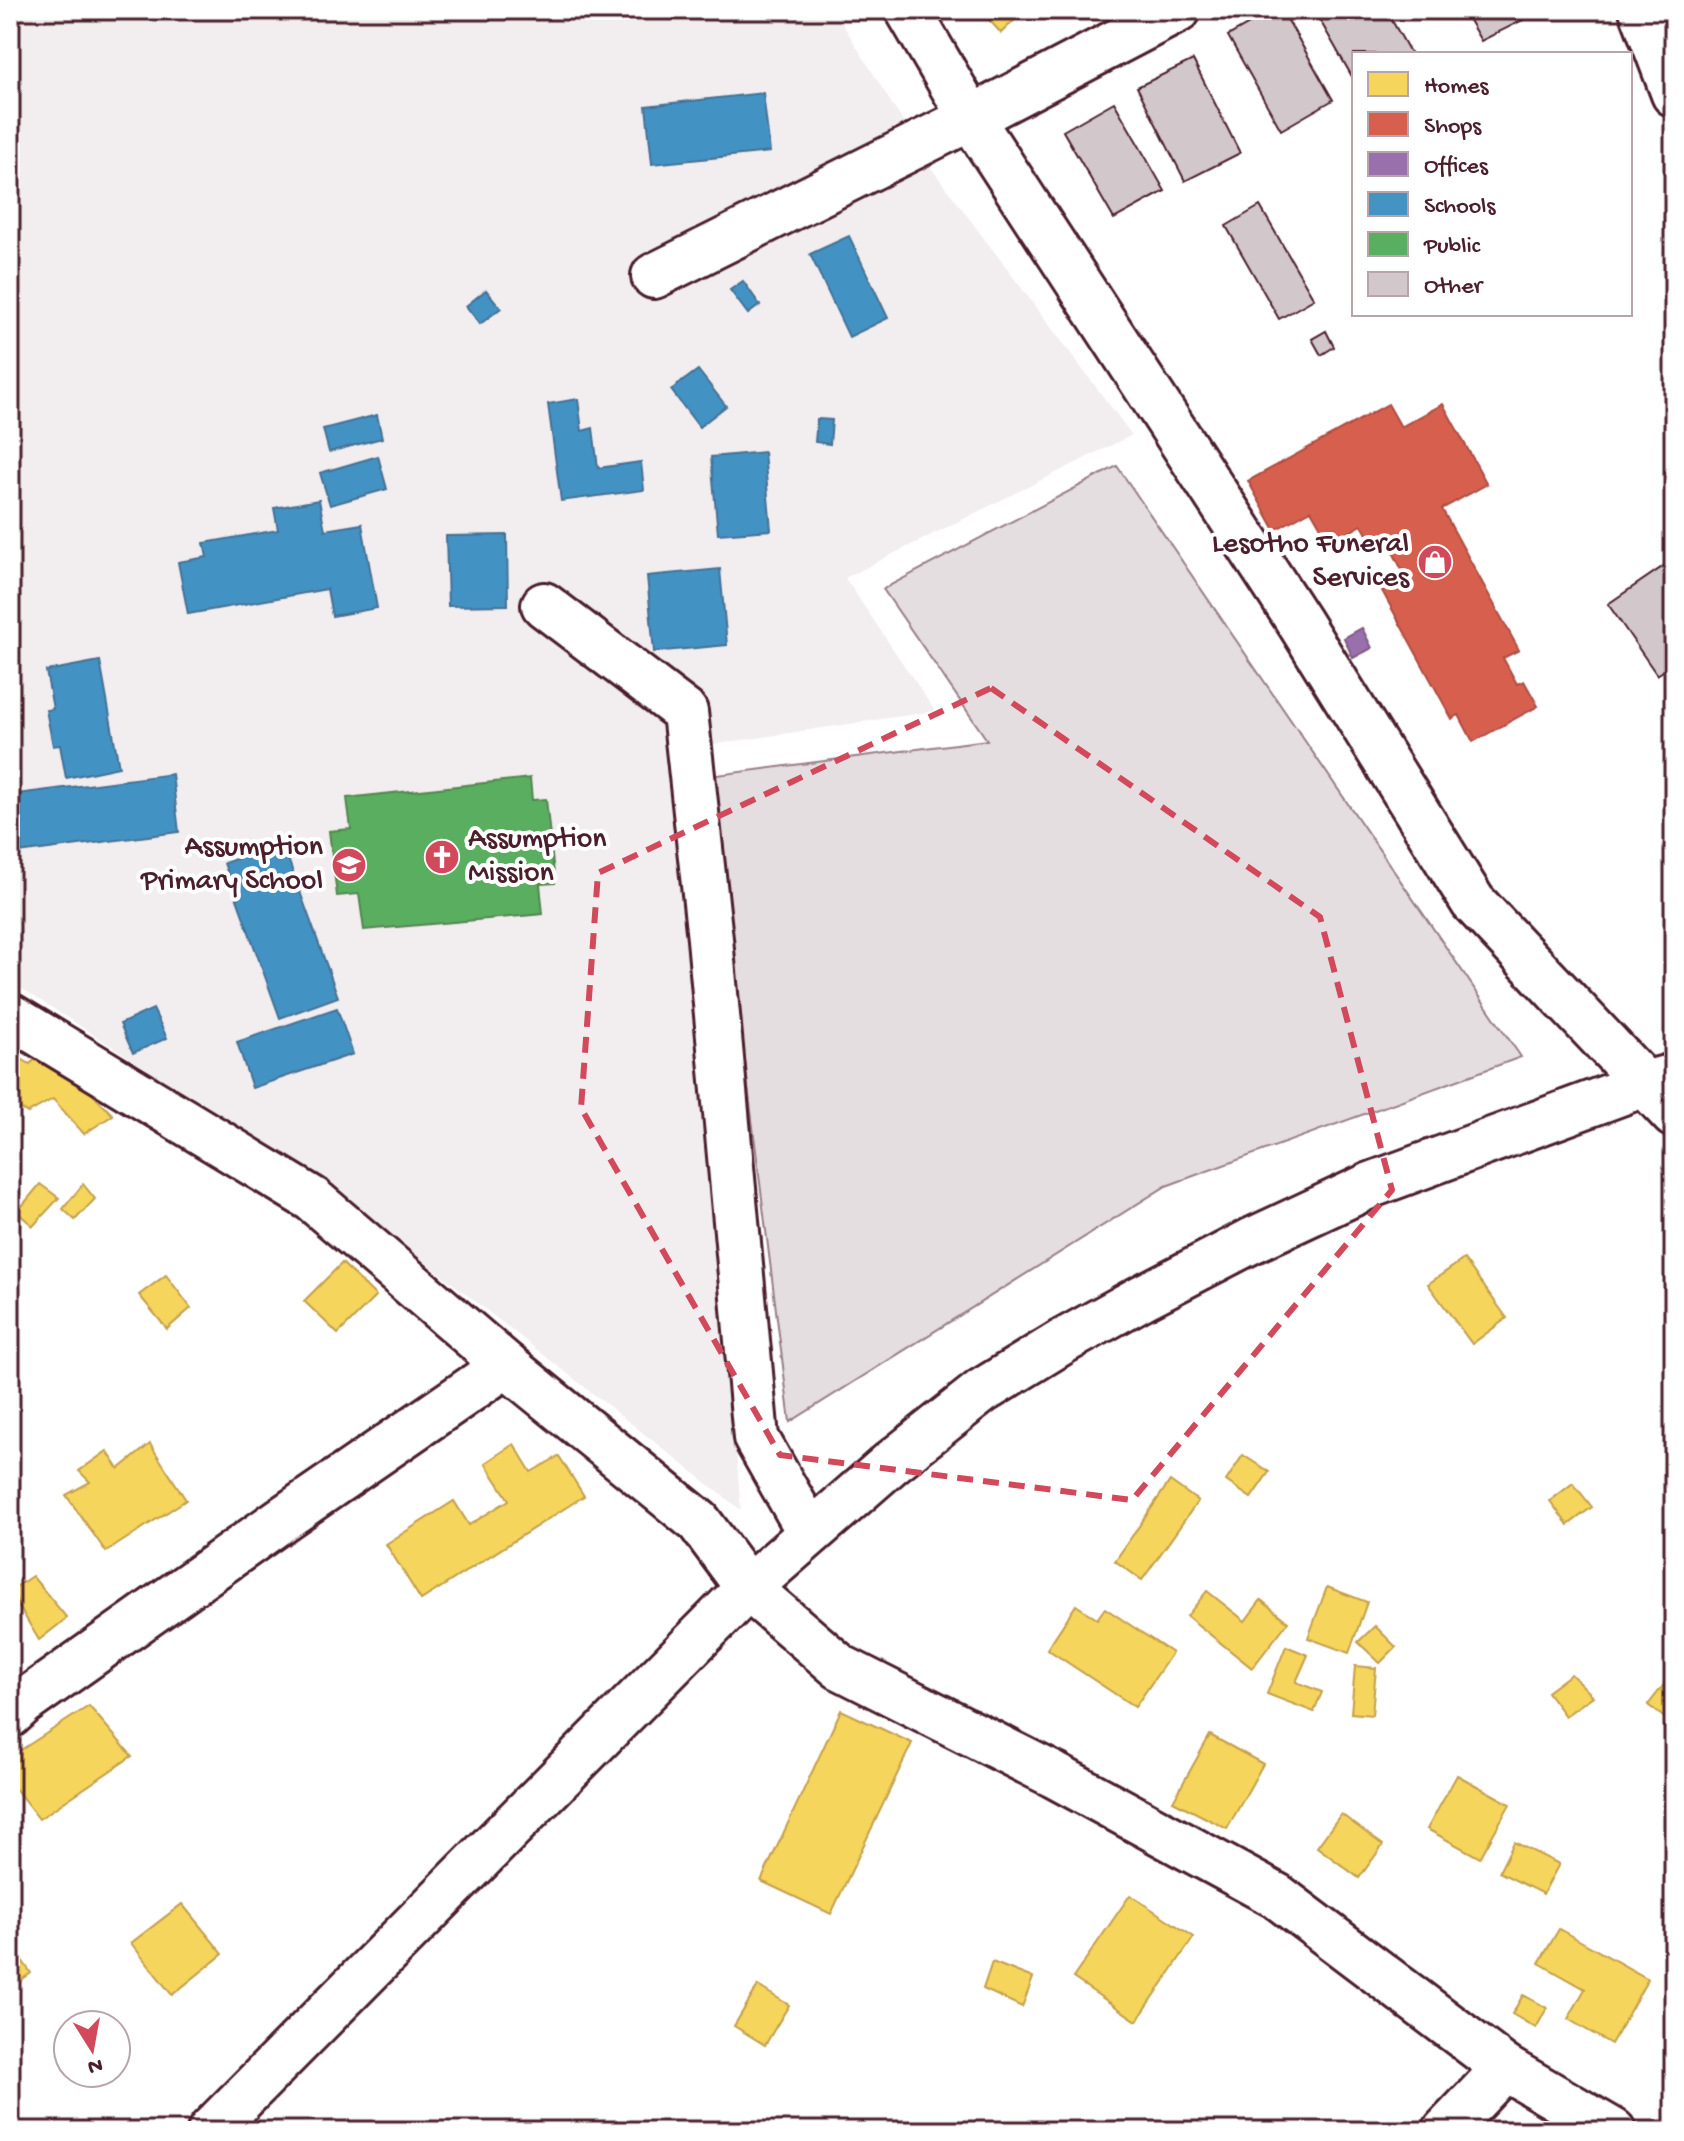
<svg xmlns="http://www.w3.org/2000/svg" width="1684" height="2141" viewBox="0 0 1684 2141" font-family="'Gochi Hand',sans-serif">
<rect width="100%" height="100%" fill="#fff"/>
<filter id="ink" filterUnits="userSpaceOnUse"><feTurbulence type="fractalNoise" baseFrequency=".0125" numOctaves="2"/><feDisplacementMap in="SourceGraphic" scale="16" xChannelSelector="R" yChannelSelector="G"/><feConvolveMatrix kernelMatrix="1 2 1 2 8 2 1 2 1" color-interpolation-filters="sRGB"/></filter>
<g filter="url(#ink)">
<polygon fill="#f2eeef" points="10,10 834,10 932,169 1132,435 845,578 935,711 677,750 741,1510 327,1185 10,981"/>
<polygon fill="#e5dee0" stroke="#987e86" stroke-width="2" points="1117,466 1521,1057 1166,1186 790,1422 709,776 987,740 883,589"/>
<g fill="#f6d55c" stroke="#c29e4d" stroke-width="2">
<polygon points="980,10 1025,10 1001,33"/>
<polygon points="47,1048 113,1115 84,1134 53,1099 28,1113 10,1103 10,1094 15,1089 10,1084 10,1067 18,1057 30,1064"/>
<polygon points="40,1184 59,1198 33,1226 17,1212"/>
<polygon points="83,1184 95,1199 75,1220 63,1209"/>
<polygon points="1464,1259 1507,1318 1472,1344 1428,1284"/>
<polygon points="342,1263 376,1296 338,1334 304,1301"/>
<polygon points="166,1275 191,1308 167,1329 139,1295"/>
<polygon points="150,1444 186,1500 106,1552 66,1495 90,1482 79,1471 107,1451 119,1469"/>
<polygon points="514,1444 531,1472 559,1456 584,1496 421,1600 386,1544 454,1501 469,1525 509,1500 485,1463"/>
<polygon points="1243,1455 1269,1472 1251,1498 1226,1481"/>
<polygon points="1170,1481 1198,1501 1142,1580 1115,1561"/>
<polygon points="1573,1483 1592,1507 1568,1525 1550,1501"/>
<polygon points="32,1576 67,1618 39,1640 18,1605 13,1589"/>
<polygon points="1327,1587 1367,1602 1349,1653 1308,1638"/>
<polygon points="1207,1591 1245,1621 1261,1600 1288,1622 1252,1668 1187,1616"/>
<polygon points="1076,1605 1097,1619 1105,1608 1172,1653 1135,1707 1047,1649"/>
<polygon points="1375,1626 1396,1647 1380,1663 1358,1642"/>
<polygon points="1286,1646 1308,1655 1296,1682 1322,1692 1314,1712 1267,1694"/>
<polygon points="1355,1666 1376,1668 1372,1715 1351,1713"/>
<polygon points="1674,1672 1674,1725 1648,1705"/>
<polygon points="1571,1674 1593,1696 1565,1716 1547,1692"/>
<polygon points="89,1706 132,1756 39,1819 10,1782 10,1757"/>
<polygon points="841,1710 912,1743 831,1914 761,1881"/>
<polygon points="1210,1735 1263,1764 1227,1829 1173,1801"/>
<polygon points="1457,1775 1510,1804 1480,1858 1427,1829"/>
<polygon points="1341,1814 1383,1845 1359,1878 1317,1847"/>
<polygon points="1514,1842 1559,1864 1543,1894 1499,1872"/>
<polygon points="1130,1895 1194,1937 1137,2021 1073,1978"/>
<polygon points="182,1904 223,1954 172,1995 131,1943"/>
<polygon points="1559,1929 1648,1979 1611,2044 1568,2019 1585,1989 1539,1963"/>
<polygon points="10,1943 31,1973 10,1988"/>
<polygon points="992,1962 1033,1978 1022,2007 983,1989"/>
<polygon points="758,1986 789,2005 765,2045 734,2026"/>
<polygon points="1523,1995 1547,2008 1536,2028 1512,2014"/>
</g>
<polygon fill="#d6604d" stroke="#ac4c43" stroke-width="2" points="1388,404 1401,427 1443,404 1487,484 1442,509 1519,650 1503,658 1517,684 1524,681 1538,706 1473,742 1459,715 1452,719 1381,589 1405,576 1388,542 1375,549 1362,525 1330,543 1311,510 1275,530 1248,481"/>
<polygon fill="#9970ab" stroke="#815885" stroke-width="2" points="1362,628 1372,648 1353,658 1344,638"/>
<g fill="#4393c3" stroke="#457095" stroke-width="2">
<polygon points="763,93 770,152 652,164 646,106"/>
<polygon points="849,236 888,318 849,337 810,254"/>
<polygon points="743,281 760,305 748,314 730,290"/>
<polygon points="486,290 501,308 480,324 466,306"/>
<polygon points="698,370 726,406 699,427 671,390"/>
<polygon points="578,399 582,431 593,428 598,468 641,462 644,490 561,501 548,404"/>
<polygon points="377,415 382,438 329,452 323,429"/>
<polygon points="817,419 832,420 830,444 815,442"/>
<polygon points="764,452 771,530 718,534 711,457"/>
<polygon points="378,456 387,489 330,505 320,473"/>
<polygon points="319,500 325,530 362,524 377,608 332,616 327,589 188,614 178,562 207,557 204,543 278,530 274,508"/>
<polygon points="507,535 508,605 448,606 446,536"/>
<polygon points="720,569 727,645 654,652 647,576"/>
<polygon points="100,661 119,767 66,778 60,745 53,746 46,710 53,709 46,671"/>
<polygon points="172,774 179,832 10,854 10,795"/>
<polygon points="282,842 338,997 280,1018 224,863"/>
<polygon points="337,1008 353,1054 252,1088 237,1042"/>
<polygon points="153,1009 167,1038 133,1053 120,1024"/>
</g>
<polygon fill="#5aae61" stroke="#558351" stroke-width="2" points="530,778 532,800 546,799 555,883 540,884 543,914 364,930 359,894 337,896 329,831 351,829 347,798"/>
<g fill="#d2c7cb" stroke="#4a1f2b" stroke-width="2">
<polygon points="1274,10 1282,10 1333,100 1281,130 1228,36"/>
<polygon points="1314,10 1386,10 1411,54 1354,54 1354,80"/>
<polygon points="1463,10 1543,10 1481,41"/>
<polygon points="1193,60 1240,153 1185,181 1137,87"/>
<polygon points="1114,102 1165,191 1114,219 1063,131"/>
<polygon points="1260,206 1314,299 1279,319 1226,226"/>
<polygon points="1326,331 1334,347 1321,355 1312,339"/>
<polygon points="1674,559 1674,664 1657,675 1608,604"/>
</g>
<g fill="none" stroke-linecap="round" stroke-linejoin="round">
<defs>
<g id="minor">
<polyline points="908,10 971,118 1299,622 1473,902 1674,1115"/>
<polyline points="1642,10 1674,94"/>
<polyline points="654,276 971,118 1178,10"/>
<polyline points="544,605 685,712 710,939 756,1438 810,1533"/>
<polyline points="10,1016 312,1199 506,1365 699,1522 748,1588 840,1667 1054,1775 1277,1896 1505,2068 1613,2131"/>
<polyline points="10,1715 24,1702 281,1520 506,1365"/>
<polyline points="1445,2131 1505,2068"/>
</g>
<polyline id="major" points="210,2131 748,1588 891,1463 982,1391 1062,1342 1143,1297 1251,1241 1371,1185 1644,1084 1674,1076"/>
</defs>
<use href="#minor" stroke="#4a1f2b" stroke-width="50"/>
<use href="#major" stroke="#4a1f2b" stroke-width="50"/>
<use href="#minor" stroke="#fff" stroke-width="44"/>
<use href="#major" stroke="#fff" stroke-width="44"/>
</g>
</g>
<path fill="none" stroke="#d1495b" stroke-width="6" stroke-dasharray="16 10" stroke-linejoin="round" d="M 991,688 L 1320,917 L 1392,1190 L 1132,1500 L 780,1455 L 581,1108 L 598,873 Z"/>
<defs>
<symbol id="shop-disc" viewBox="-11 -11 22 22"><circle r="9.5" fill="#d1495b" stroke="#fff"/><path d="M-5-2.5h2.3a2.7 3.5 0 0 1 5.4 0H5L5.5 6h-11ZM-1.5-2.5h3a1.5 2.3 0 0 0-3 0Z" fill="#fff"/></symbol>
<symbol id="church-disc" viewBox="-11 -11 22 22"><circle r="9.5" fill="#d1495b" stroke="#fff"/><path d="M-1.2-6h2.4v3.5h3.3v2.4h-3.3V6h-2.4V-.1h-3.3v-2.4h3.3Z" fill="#fff"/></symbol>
<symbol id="school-disc" viewBox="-11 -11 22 22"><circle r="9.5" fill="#d1495b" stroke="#fff"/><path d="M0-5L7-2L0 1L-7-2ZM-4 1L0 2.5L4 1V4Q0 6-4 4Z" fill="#fff"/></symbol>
</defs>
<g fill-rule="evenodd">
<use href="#shop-disc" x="1415" y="542" width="40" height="40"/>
<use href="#church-disc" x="422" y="837" width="40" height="40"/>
<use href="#school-disc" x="329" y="845" width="40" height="40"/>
</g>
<g text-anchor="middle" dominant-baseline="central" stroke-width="8" stroke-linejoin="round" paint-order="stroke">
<g font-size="30" fill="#4a1f2b" stroke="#fff" text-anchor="end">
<text x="1409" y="545">Lesotho Funeral<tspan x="1409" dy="34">Services</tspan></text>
<text x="468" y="840" text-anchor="start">Assumption<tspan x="468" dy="34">Mission</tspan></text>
<text x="323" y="848">Assumption<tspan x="323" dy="34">Primary School</tspan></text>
</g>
</g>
<rect width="1684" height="2141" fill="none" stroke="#fff" stroke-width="40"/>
<rect x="20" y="20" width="1644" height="2101" fill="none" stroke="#4a1f2b" stroke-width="3" filter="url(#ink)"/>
<rect x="1352" y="52" width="280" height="264" fill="#ffffff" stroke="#b7a5aa" stroke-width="2"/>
<rect x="1368" y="72" width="40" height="24" fill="#f6d55c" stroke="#b7a5aa" stroke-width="2"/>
<text x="1424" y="92" font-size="24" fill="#4a1f2b">Homes</text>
<rect x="1368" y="112" width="40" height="24" fill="#d6604d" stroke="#b7a5aa" stroke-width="2"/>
<text x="1424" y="132" font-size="24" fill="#4a1f2b">Shops</text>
<rect x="1368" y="152" width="40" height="24" fill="#9970ab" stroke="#b7a5aa" stroke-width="2"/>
<text x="1424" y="172" font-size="24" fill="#4a1f2b">Offices</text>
<rect x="1368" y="192" width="40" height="24" fill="#4393c3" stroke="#b7a5aa" stroke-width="2"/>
<text x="1424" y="212" font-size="24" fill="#4a1f2b">Schools</text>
<rect x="1368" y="232" width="40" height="24" fill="#5aae61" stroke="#b7a5aa" stroke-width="2"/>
<text x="1424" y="252" font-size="24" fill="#4a1f2b">Public</text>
<rect x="1368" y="272" width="40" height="24" fill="#d2c7cb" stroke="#b7a5aa" stroke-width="2"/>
<text x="1424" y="292" font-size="24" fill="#4a1f2b">Other</text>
<g transform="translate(92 2049) rotate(169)"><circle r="38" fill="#ffffff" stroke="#b7a5aa" stroke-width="2"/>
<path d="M0-6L14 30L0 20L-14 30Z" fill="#d1495b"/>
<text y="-12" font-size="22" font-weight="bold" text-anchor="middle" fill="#4a1f2b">N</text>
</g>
</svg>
